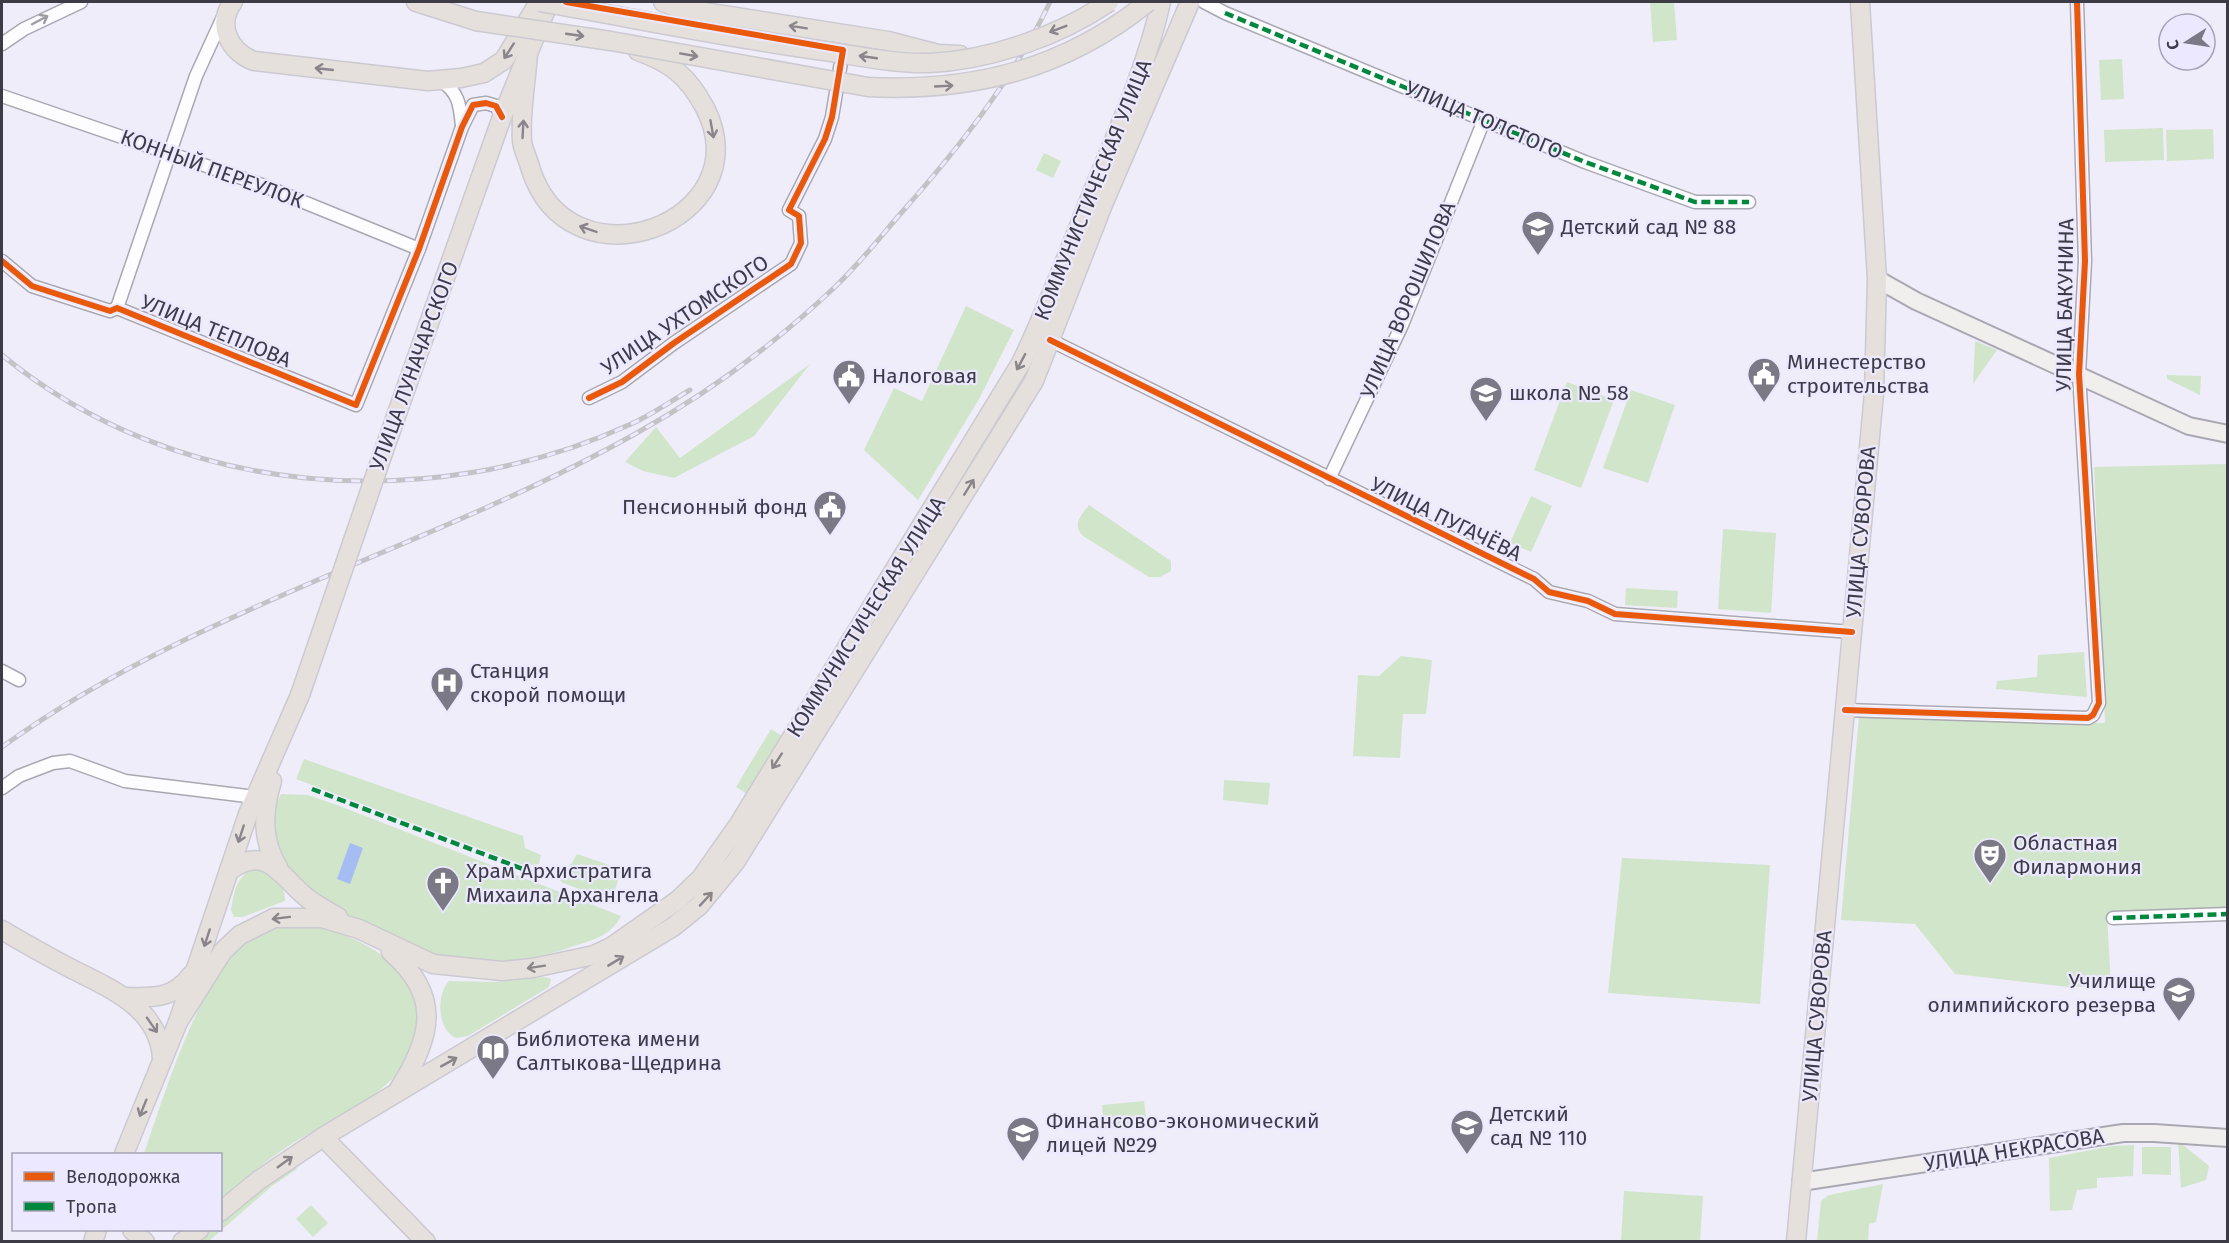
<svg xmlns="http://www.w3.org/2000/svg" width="2229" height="1243" viewBox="0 0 2229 1243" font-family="'Fira Sans',sans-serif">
<rect width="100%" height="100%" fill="#efedfa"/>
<g fill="#d0e5ca">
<polygon points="1650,2 1674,2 1677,40 1653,42"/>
<polygon points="2122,59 2124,99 2101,100 2099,60"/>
<polygon points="2163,128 2164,160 2105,162 2104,130"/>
<polygon points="2213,129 2214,159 2167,161 2166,130"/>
<polygon points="1044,153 1061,161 1053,178 1036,170"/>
<polygon points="966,306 1014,330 979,399 918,500 864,450 894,388 922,401"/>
<polygon points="1975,341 1997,350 1973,384"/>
<polygon points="810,364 754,436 674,478 643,471 625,462 656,427 680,458"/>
<polygon points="2167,375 2201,376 2200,395 2167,379"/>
<polygon points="1567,382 1614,400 1581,488 1534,470"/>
<polygon points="1631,390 1675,405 1648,483 1603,468"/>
<polygon points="2227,464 2227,909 2107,915 2111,987 2069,987 1955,974 1915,924 1841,920 1859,715 2105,723 2094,467"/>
<polygon points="1531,496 1552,506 1531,552 1510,543"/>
<path d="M 1089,505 L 1171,561 L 1171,571 L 1160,577 L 1149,577 L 1083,536 C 1072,525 1081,515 1089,505 Z"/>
<polygon points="1723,529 1776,533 1771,613 1718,609"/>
<polygon points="1626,588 1678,591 1677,608 1625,605"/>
<polygon points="2084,652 2087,697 1996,689 1997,681 2037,677 2038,655"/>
<polygon points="1401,656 1432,660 1426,714 1403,714 1400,758 1353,756 1358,675 1379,676"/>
<polygon points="771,729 782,736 747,794 736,787"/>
<polygon points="304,759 523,836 525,848 541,855 539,864 526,866 296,779"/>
<polygon points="1224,780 1270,783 1268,805 1223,800"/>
<path d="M 281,794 L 308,795 L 337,805 L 621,916 C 612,935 593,940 574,946 C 543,957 507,965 475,961 C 462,960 447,959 434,955 C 405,946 316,905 297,883 C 277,860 266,823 281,794 Z"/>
<polygon points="577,854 621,869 612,901 563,883 556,877 572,863"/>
<polygon points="1622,858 1770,865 1760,1004 1608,993"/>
<path d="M 253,869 C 268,869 287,886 285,901 L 243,917 L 234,917 L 231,910 C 234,892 236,877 253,869 Z"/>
<path d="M 310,924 C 349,934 397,953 412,994 C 441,1076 347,1110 293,1143 C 267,1160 244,1179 221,1199 L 220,1154 L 144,1154 C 164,1095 201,971 253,936 C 269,924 292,925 310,924 Z"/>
<path d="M 545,977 L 551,979 L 549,987 L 468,1036 L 456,1038 C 437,1030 436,995 449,981 L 494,982 Z"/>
<polygon points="1144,1101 1147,1125 1104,1129 1102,1105"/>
<polygon points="2178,1141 2209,1166 2206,1180 2181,1188"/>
<polygon points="2134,1145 2133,1176 2097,1178 2097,1188 2077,1190 2072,1210 2050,1211 2049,1158 2112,1146"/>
<polygon points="2142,1147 2171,1147 2171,1175 2142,1174"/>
<polygon points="293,1164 297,1169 272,1186 209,1241 198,1242 211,1230 220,1230 221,1221"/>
<polygon points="1883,1184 1876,1222 1869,1224 1868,1241 1817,1241 1821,1201 1829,1195"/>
<polygon points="1624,1191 1703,1196 1700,1241 1621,1241"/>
<polygon points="311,1205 328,1223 313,1237 296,1219"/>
</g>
<polygon fill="#a6bdf3" points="350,843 363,848 350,884 337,879"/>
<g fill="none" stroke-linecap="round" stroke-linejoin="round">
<defs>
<g id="street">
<polyline points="1204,2 1225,13 1585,162 1695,202 1749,202"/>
<polyline points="2,44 24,29 81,2"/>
<path d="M 441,81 C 459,92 460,106 462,126"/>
<polyline points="2,96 262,185 419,249"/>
<polyline points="2,261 32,286 110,311 117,308 356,405 419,249 462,127 473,105 486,103 496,106 502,117"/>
<polyline points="117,308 196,76 223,17"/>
<polyline points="1050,340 1534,579 1549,592 1588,601 1615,614 1852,632"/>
<polyline points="589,398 622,382 674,343 791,264 801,243 799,216 789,210 825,139 832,117 843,50 840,49"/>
<polyline points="1329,479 1402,325 1484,120"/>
<polyline points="2,671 19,680"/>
<polyline points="1845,710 2088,718 2093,715 2099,703 2079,374 2085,261 2077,2"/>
<polyline points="2,788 19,776 53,763 70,761 125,781 255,797 262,795"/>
<polyline points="2113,918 2228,914"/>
</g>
<g id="secondary">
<polyline points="1877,279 1916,301 2189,426 2228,434"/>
<polyline points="1801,1182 2123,1133 2154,1133 2228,1138"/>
</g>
<g id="primary">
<path d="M 233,2 C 216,24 229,52 254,61 L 428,81 L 461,78 L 484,73 L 504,60 L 539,2"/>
<polyline points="416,2 476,21"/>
<polyline points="663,2 679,8 888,41 938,54 960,55"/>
<path d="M 528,54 C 526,82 520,113 522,141 C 523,150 528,159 530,167 C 569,295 763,221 705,108 C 688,76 671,63 638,51"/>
<polyline points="383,453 502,117 549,2"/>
<path d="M 272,781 C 263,811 261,839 278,867"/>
<path d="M 229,871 C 267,843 280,876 306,897 C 316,905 327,911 338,917"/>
<path d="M 2,930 C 24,943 47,956 70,968 C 109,988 160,1008 162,1059"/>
<path d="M 391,952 C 442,996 432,1037 399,1089"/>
<path d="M 125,997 C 152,998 174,999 191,975"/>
<path d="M 178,1022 L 223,951 L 240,935 L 274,918 L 322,918 L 359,929 L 433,964 L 502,971 L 533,968 L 594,955 L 611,947 L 678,900 L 701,878 L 739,824 L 1021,363 C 1049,305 1071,245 1095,186 C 1120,126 1147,65 1161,2"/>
<polyline points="323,1137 426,1242"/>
<polyline points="124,1154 178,1022 248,814 300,695"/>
<polyline points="220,1212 259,1180 323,1137 673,927 699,906 736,861 1034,381 1104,202 1190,2"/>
<polyline points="132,1230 145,1242"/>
<polyline points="93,1242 97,1230"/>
<polyline points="182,1242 199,1230"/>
<polyline points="1796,1242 1874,393 1877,279 1860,2"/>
</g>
</defs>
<use href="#street" stroke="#a9a8b2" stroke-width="15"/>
<use href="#secondary" stroke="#a9a8b2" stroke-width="20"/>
<use href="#primary" stroke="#cbcad1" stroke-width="21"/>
<use href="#street" stroke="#fdfcfe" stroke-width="12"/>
<use href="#secondary" stroke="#f1efee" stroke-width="16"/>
<use href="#primary" stroke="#e6e0dd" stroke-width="18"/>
<defs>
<g id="rail">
<path d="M 2,355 C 175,498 429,517 631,424 C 651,415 671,401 690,390"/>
<path d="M 2,747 C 192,609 430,549 635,434 C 707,394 776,343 836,286 C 860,263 881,236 902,212 C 958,149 1014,78 1050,2"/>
</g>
</defs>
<use href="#rail" stroke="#c3c2c6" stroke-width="5"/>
<use href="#rail" stroke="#ebe8ff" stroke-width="3" stroke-dasharray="9" stroke-linecap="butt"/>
<defs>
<g id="primary-bridge">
<path d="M 540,2 C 632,18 724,37 817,50 C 854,55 893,64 930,63 C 991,60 1059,36 1109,2"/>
<path d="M 476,21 L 611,41 L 868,87 C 973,92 1065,69 1148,2"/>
<polyline points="300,695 383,453"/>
</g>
</defs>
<use href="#primary-bridge" stroke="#cbcad1" stroke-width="21" stroke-linecap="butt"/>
<use href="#primary-bridge" stroke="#e6e0dd" stroke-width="18"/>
<g stroke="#00873e" stroke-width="4.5" stroke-dasharray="9 4.5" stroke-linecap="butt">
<polyline points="1225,13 1585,162 1695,202 1749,202"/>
<polyline points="312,789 544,877"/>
<polyline points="2113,918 2228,914"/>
</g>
<defs>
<g id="cycleway">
<polyline points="566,2 843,50 832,117 825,139 789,210 799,216 801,243 791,264 674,343 622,382 589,398"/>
<polyline points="2,261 32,286 110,311 117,308 356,405 419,249 462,127 473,105 486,103 496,106 502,117"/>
<polyline points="1050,340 1534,579 1549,592 1588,601 1615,614 1852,632"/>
<polyline points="1845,710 2088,718 2093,715 2099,703 2079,374 2085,261 2077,2"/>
</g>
</defs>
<use href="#cycleway" stroke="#ebe8ff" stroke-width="10"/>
<use href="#cycleway" stroke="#e8590c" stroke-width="6"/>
</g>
<defs><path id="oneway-shaft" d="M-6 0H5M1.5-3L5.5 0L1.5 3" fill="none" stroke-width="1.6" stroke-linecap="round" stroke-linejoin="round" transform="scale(1.5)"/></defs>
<use stroke="#9d9ca2" href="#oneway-shaft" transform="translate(40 20) rotate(-28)"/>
<g stroke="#89858a">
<use href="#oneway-shaft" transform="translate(798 27) rotate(-171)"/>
<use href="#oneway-shaft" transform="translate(1058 29) rotate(159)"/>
<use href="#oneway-shaft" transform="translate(575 35) rotate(8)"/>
<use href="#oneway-shaft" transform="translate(509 51) rotate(123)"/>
<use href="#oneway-shaft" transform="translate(689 55) rotate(10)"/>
<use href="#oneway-shaft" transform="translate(868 57) rotate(-172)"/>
<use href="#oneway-shaft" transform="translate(324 69) rotate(-174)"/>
<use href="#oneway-shaft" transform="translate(944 86) rotate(-3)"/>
<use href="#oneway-shaft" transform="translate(523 129) rotate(-87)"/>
<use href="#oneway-shaft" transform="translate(712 129) rotate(80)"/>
<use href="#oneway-shaft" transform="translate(588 229) rotate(-161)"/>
<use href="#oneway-shaft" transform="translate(1021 362) rotate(118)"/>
<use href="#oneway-shaft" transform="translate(969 487) rotate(-58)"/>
<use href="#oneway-shaft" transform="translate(777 761) rotate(123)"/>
<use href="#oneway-shaft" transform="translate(241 834) rotate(108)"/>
<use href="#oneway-shaft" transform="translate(706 899) rotate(-47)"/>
<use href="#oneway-shaft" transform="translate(281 918) rotate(173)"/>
<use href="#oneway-shaft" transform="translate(207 938) rotate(108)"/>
<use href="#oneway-shaft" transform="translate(616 961) rotate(-31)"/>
<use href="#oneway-shaft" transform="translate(536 967) rotate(171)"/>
<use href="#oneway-shaft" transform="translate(152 1025) rotate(55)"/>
<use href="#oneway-shaft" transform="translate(449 1062) rotate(-29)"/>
<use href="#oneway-shaft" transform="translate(143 1108) rotate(112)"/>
<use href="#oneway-shaft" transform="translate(285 1162) rotate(-36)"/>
</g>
<defs>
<symbol id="school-pin" viewBox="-11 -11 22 30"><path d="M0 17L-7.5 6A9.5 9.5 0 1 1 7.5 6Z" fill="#7b7985" stroke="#ebe8ff"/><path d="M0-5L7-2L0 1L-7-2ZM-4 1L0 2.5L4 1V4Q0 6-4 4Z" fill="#fff"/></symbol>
<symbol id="civic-pin" viewBox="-11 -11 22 30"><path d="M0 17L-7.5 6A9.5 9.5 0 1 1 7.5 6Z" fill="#7b7985" stroke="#ebe8ff"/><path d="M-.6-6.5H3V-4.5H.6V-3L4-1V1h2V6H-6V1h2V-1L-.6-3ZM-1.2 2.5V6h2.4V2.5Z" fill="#fff"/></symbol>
<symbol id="hospital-pin" viewBox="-11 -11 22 30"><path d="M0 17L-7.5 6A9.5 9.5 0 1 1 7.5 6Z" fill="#7b7985" stroke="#ebe8ff"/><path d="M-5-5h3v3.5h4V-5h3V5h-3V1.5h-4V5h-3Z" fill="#fff"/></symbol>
<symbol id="theatre-pin" viewBox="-11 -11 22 30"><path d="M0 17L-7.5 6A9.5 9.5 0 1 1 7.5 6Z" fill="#7b7985" stroke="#ebe8ff"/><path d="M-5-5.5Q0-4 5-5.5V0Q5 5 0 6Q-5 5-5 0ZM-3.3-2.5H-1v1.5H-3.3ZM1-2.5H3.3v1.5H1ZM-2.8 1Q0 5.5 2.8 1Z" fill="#fff"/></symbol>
<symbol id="church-pin" viewBox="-11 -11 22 30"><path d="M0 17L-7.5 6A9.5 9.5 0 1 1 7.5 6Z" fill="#7b7985" stroke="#ebe8ff"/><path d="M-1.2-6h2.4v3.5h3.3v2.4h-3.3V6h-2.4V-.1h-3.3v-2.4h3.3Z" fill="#fff"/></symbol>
<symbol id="library-pin" viewBox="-11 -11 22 30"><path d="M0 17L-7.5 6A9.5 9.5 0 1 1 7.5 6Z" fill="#7b7985" stroke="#ebe8ff"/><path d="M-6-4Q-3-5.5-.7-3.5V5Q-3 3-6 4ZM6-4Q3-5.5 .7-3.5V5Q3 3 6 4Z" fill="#fff"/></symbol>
</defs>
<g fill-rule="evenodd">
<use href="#school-pin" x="1519" y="208" width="38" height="52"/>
<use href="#civic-pin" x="1745" y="355" width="38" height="52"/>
<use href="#civic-pin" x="830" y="357" width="38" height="52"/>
<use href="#school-pin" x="1467" y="374" width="38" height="52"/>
<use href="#civic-pin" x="811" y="488" width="38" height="52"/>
<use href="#hospital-pin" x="428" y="664" width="38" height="52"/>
<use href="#theatre-pin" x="1971" y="836" width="38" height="52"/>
<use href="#church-pin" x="424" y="864" width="38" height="52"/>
<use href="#school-pin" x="2160" y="974" width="38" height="52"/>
<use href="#library-pin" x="474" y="1032" width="38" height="52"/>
<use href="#school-pin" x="1448" y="1107" width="38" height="52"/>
<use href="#school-pin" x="1004" y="1114" width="38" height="52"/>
</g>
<g text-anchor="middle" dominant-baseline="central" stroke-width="4.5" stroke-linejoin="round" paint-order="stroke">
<g font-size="21" fill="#3d3b46" stroke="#ebe8ff">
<text transform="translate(1484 120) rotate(23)">УЛИЦА ТОЛСТОГО</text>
<text transform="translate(212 169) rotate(20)">КОННЫЙ ПЕРЕУЛОК</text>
<text transform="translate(1093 190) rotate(-68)">КОММУНИСТИЧЕСКАЯ УЛИЦА</text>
<text transform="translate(1408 300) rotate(-67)">УЛИЦА ВОРОШИЛОВА</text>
<text transform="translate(2065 305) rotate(-89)">УЛИЦА БАКУНИНА</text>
<text transform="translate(685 315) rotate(-34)">УЛИЦА УХТОМСКОГО</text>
<text transform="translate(216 331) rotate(22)">УЛИЦА ТЕПЛОВА</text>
<text transform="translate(414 366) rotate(-70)">УЛИЦА ЛУНАЧАРСКОГО</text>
<text transform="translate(1446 519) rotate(26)">УЛИЦА ПУГАЧЁВА</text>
<text transform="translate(1861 532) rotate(-85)">УЛИЦА СУВОРОВА</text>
<text transform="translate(866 617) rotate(-58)">КОММУНИСТИЧЕСКАЯ УЛИЦА</text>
<text transform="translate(1817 1016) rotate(-85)">УЛИЦА СУВОРОВА</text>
<text transform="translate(2014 1150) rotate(-9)">УЛИЦА НЕКРАСОВА</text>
</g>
<g font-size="21" fill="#3d3b46" stroke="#ebe8ff" text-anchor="start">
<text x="1561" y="227">Детский сад № 88</text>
<text x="1787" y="362">Минестерство<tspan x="1787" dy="24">строительства</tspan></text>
<text x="872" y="376">Налоговая</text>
<text x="1509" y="393">школа № 58</text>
<text x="807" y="507" text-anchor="end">Пенсионный фонд</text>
<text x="470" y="671">Станция<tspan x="470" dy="24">скорой помощи</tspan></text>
<text x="2013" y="843">Областная<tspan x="2013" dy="24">Филармония</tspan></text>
<text x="466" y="871">Храм Архистратига<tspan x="466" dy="24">Михаила Архангела</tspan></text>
<text x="2156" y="981" text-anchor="end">Училище<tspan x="2156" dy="24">олимпийского резерва</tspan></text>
<text x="516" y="1039">Библиотека имени<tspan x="516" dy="24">Салтыкова-Щедрина</tspan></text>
<text x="1490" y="1114">Детский<tspan x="1490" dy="24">сад № 110</tspan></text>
<text x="1046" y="1121">Финансово-экономический<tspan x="1046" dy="24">лицей №29</tspan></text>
</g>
</g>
<rect width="2229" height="1243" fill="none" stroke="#3d3b46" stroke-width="6"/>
<rect x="12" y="1153" width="210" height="78" fill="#ebe8ff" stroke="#a5a3b5" stroke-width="1.5"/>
<rect x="24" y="1172" width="30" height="9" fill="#e8590c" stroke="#a5a3b5" stroke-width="1.5"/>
<text x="66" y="1183" font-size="18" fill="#3d3b46">Велодорожка</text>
<rect x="24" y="1202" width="30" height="9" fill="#00873e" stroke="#a5a3b5" stroke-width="1.5"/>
<text x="66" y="1213" font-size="18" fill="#3d3b46">Тропа</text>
<g transform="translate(2187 42) rotate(258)"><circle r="28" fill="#ebe8ff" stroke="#a5a3b5" stroke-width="1.5"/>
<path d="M0-4.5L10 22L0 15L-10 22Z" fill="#7b7985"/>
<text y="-9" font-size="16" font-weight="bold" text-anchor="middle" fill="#3d3b46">С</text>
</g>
</svg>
